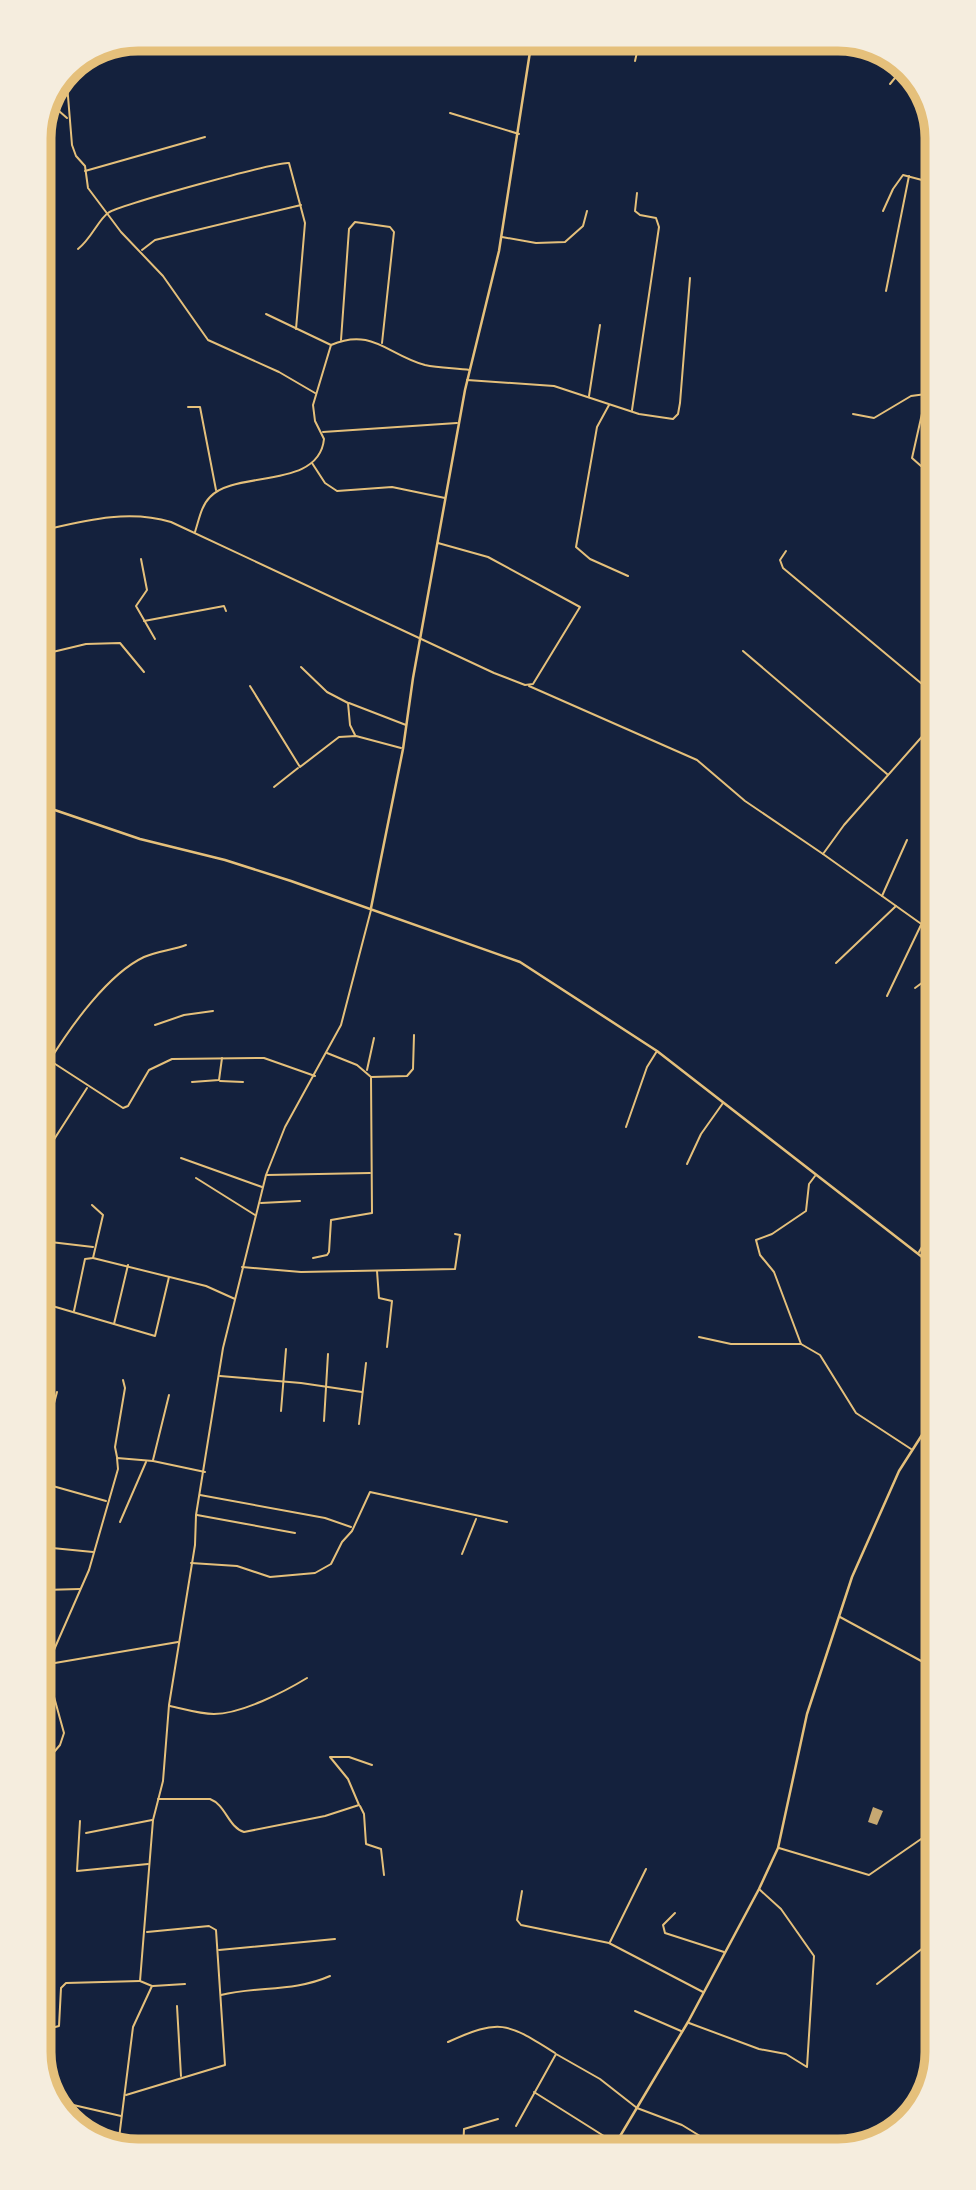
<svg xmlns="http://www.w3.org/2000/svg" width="976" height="2190" viewBox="0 0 976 2190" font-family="Cabin,sans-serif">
<rect width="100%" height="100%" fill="#14213d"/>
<polygon fill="#c6a872" points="873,1807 883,1811 877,1825 868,1822"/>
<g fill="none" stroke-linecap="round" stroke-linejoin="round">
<g stroke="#e5c07b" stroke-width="2">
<polyline points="652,39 678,49"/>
<polyline points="635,61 640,39"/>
<polyline points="66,72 72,145 76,156 85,166 88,188 121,232 163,276 208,340 279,372 315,393"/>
<polyline points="890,84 904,67"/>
<polyline points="51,104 67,118"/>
<polyline points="925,108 930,102"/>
<polyline points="450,113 519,134"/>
<polyline points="85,171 205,137"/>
<polyline points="883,211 893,189 903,175 922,180 932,176"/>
<polyline points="502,237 536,243 565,242 583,226 587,211"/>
<path d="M 78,249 C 91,239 99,219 108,213 C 119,205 279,161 289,163 L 305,223 L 296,329"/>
<polyline points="142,250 155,240 301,205"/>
<polyline points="932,289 933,284"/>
<polyline points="886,291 909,176"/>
<polyline points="266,314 331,345"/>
<polyline points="341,340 349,229 355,222 390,227 394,232 382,343"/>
<polyline points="933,365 912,458 921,466 933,469"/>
<polyline points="467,380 554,386 639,414 673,419 678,414 680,403 690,278"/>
<polyline points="589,396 600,325"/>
<polyline points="609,405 597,427 576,547 590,559 628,576"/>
<polyline points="188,407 200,407 216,490"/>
<polyline points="632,410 659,227 656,218 640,215 635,211 637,193"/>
<polyline points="853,414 874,418 911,396 926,394"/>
<polyline points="323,432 457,423"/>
<polyline points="312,463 325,483 337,491 392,487 445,498"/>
<path d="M 40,531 C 84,521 127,509 171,522 L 494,673 L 525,685 L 533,684 L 580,607 L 488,557 L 438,543"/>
<path d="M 195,532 C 199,520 201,506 210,497 C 234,470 319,490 324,439 L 315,421 L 313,405 L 331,345 C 372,327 388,355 425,365 C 439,368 455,368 470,370"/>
<polyline points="786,551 780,560 783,568 934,694"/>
<polyline points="141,559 147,590 136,606 155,639"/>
<polyline points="144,621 224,606 226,611"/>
<polyline points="743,651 887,774"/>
<polyline points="40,655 86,644 120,643 144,672"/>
<polyline points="301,667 327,692 348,703 350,725 355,735"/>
<polyline points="250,686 300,767 339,737 356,736 401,748"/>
<polyline points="529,686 697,760 745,801 823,854"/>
<polyline points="349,703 406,725"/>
<polyline points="934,723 844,825 823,854 934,933"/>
<polyline points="274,787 298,768"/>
<polyline points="882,896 907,840"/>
<polyline points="836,963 896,906"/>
<polyline points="915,988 934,974"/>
<polyline points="887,996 921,925"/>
<polyline points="155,1025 184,1015 213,1011"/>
<polyline points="927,1052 935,1044"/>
<polyline points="327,1053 357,1065 371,1077 407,1076 413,1069 414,1035"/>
<path d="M 50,1060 C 71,1026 108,974 144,957 C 157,951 173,950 186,945"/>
<polyline points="44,1066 49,1060 123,1108 128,1106 149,1070 172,1059 264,1058 315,1076"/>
<polyline points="367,1070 374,1038"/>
<polyline points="41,1074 47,1064"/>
<polyline points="220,1081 243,1082"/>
<polyline points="192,1082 219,1080 222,1058"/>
<polyline points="626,1127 647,1067 657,1051"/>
<polyline points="41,1136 52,1141"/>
<polyline points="181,1158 262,1187"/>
<polyline points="687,1164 701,1134 723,1103"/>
<polyline points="267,1175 370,1173"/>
<polyline points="43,1176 53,1141 87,1088"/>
<polyline points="815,1176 809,1184 806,1211 772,1234 756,1240 760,1255 774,1272 801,1344 820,1355 856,1413 911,1449"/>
<polyline points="196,1178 255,1215"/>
<polyline points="261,1203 300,1201"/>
<polyline points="42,1241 93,1247"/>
<polyline points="919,1252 935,1225"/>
<polyline points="93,1258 206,1286 235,1299"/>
<polyline points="313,1258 327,1255 329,1252 331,1220 372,1213 371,1077"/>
<polyline points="242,1267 301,1272 455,1269 460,1235 455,1234"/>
<polyline points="377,1271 379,1298 392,1301 387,1347"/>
<polyline points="42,1303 155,1336 169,1277"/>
<polyline points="74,1311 85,1259 93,1258 103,1215 92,1205"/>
<polyline points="114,1324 128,1265"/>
<polyline points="699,1337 731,1344 801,1344"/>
<polyline points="42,1359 47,1340"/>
<polyline points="220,1376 301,1383 362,1392"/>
<polyline points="281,1411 286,1349"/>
<polyline points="324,1421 328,1354"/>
<polyline points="359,1424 366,1363"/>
<polyline points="42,1448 57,1392"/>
<polyline points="117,1457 115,1447 125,1388 123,1380"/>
<polyline points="153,1460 169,1395"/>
<polyline points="42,1483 106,1501"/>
<polyline points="200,1495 325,1518 351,1527"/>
<polyline points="197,1515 295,1533"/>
<polyline points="120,1522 146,1462"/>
<polyline points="42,1547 93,1552"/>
<polyline points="462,1554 476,1519"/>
<polyline points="191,1563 237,1566 270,1577 315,1573 331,1564 342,1542 352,1531 370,1492 507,1522"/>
<polyline points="43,1590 80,1589"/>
<polyline points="840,1617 936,1669"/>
<polyline points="49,1664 178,1642"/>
<path d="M 170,1706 C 184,1709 200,1714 214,1714 C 241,1714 284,1692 307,1678"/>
<polyline points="43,1765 60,1745 64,1733 46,1668 89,1570 118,1469 117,1458 153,1461 205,1472"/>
<path d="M 158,1799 L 210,1799 C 226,1805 228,1827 244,1832 L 325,1816 L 359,1805 L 348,1779 L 330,1757 L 349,1757 L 372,1765"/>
<polyline points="360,1806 364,1814 366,1844 381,1849 384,1875"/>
<polyline points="80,1821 77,1871 148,1864"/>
<polyline points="86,1833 152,1820"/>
<polyline points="779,1848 869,1875 937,1828"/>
<polyline points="522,1891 517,1920 521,1925 609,1943 703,1992"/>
<polyline points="675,1913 663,1925 665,1933 724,1952"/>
<polyline points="610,1942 646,1869"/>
<polyline points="219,1950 335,1939"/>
<polyline points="877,1984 937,1937"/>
<polyline points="153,1986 185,1984"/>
<path d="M 221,1995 C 258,1986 294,1992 330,1976"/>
<polyline points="177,2006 181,2076"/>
<polyline points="635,2011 681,2031"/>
<polyline points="689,2023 759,2049 786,2054 807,2067 814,1956 781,1909 759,1889"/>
<polyline points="44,2030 59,2026 61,1988 66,1983 140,1981"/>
<path d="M 448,2042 C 501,2018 507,2023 555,2053"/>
<polyline points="534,2092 615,2143"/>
<polyline points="126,2095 225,2065 216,1930 209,1926 147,1932"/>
<polyline points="56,2101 121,2116"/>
<polyline points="516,2126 556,2054 600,2079 637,2108 682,2125 718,2147"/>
<polyline points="118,2146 133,2027 152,1986 140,1981 153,1820 163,1781 169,1705 195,1545 196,1515 223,1348 266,1175 285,1127 341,1025 371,910"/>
<polyline points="407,2149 422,2143"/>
<polyline points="463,2149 464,2129 498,2119"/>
</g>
<g stroke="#e5c07b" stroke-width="2.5">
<polyline points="40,805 140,839 225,860 291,881 520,962 657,1051 935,1267"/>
<polyline points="371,908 403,749 413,678 465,390 499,251 532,39"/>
<polyline points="613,2148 688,2022 759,1889 778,1848 807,1714 852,1577 899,1471 936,1413"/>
</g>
</g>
<path d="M0 0H976V2190H0ZM138 51H838A87 87 0 0 1 925 138V2052A87 87 0 0 1 838 2139H138A87 87 0 0 1 51 2052V138A87 87 0 0 1 138 51Z" fill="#f5edde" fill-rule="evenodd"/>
<path fill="none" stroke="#e5c07b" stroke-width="9" d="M138 51H838A87 87 0 0 1 925 138V2052A87 87 0 0 1 838 2139H138A87 87 0 0 1 51 2052V138A87 87 0 0 1 138 51Z"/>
</svg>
